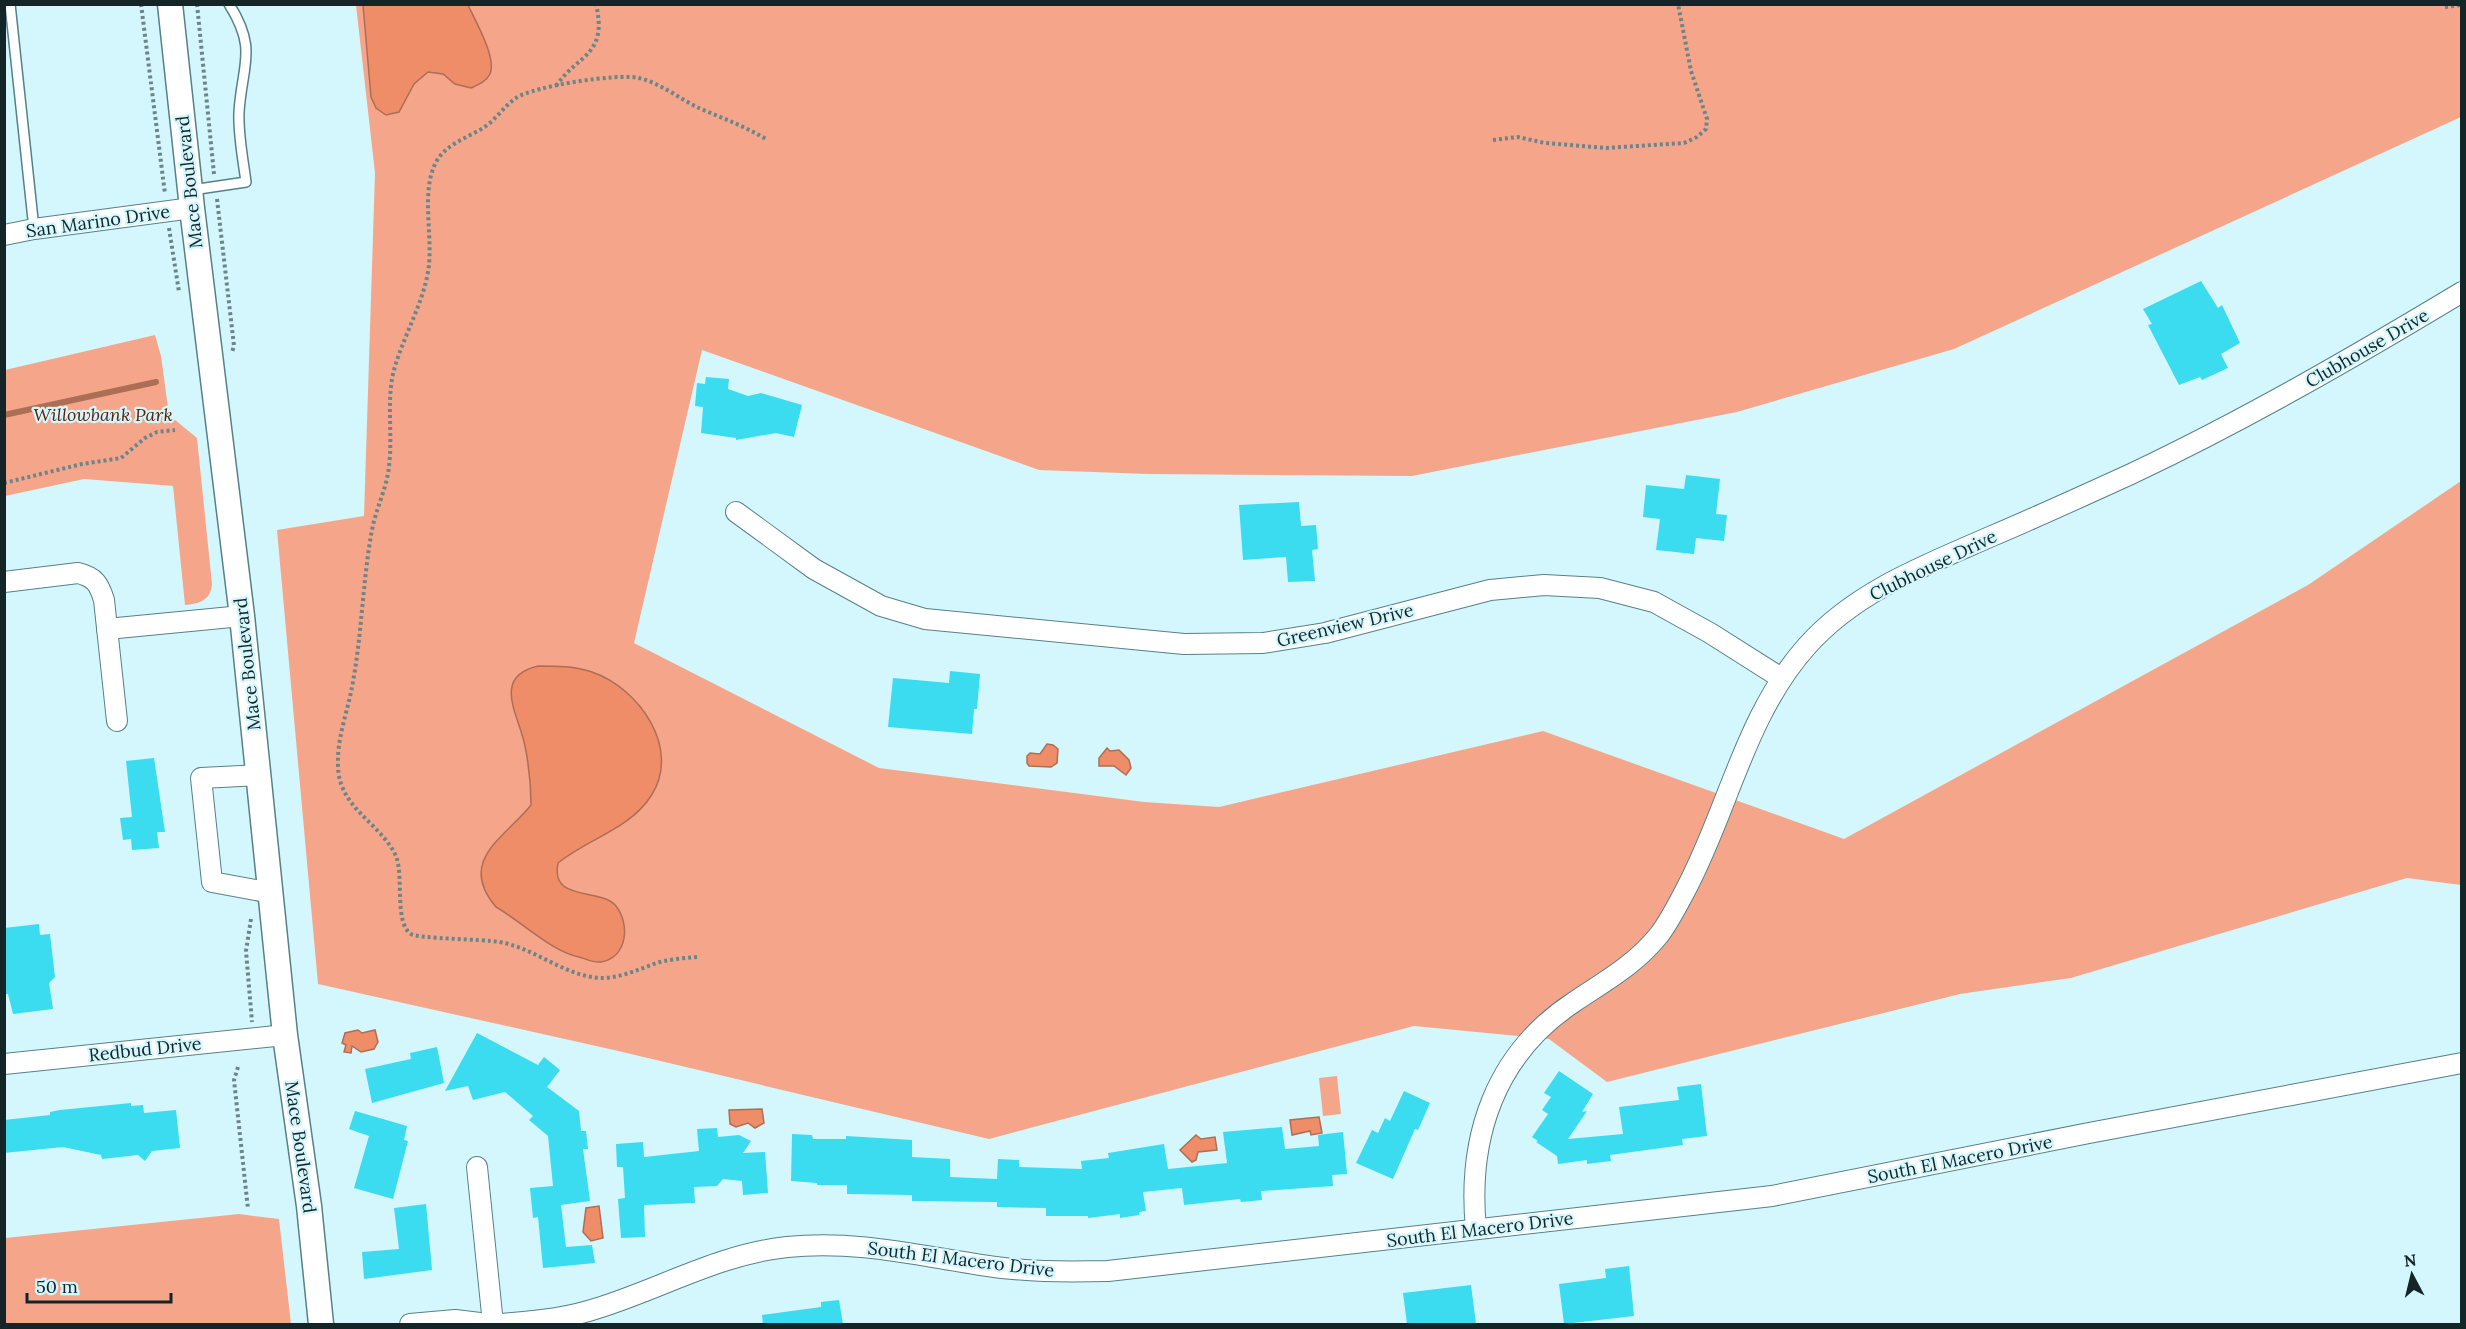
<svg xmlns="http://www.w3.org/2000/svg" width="2466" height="1329" viewBox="0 0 2466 1329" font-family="Lora,serif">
<rect width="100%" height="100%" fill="#d4f7fd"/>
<g fill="#f5a68a">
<polygon points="356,5 2461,5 2461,117 1954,349 1737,412 1412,476 1148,474 1039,470 702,350 634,643 879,768 1144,802 1219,807 1543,731 1844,839 2308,585 2461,481 2461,885 2407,878 2071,978 1960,994 1607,1082 1549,1039 1414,1026 989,1139 614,1050 318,984 277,530 364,516 375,173"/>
<path d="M 155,335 L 161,356 L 169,415 L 197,438 L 212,584 C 211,600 199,604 185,605 L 173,486 L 84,479 L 5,496 L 5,370 Z"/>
<polygon points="1337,1076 1341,1114 1323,1116 1319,1078"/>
<polygon points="239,1214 279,1219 291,1324 5,1324 5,1238"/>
</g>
<g fill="#ef8d69" stroke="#ad6e56" stroke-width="1.5">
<path d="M 363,5 L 468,5 C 475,20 497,58 490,74 C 486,82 478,85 471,88 L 455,84 L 443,74 L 428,72 L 414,84 L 399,112 L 386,115 L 376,108 L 371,97 Z"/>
<path d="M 538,666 C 556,666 575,666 592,672 C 639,688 682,749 651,796 C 630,829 587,839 558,863 C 550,903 600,887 616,906 C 630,924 628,957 601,962 C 594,963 586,959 579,957 C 551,951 522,922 496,907 C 456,860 506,837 531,805 C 531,785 529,766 525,746 C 519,715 491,677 538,666 Z"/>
<polygon points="1047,744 1053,745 1058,749 1057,763 1051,767 1029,766 1027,763 1027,756 1030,753 1040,754"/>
<polygon points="1107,748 1110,751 1119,750 1129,760 1131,768 1126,775 1114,766 1099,766 1099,758"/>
<polygon points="358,1030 362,1033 375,1030 378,1042 374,1049 361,1052 352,1046 351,1053 344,1052 346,1045 342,1043 345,1033"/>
<polygon points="762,1109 764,1123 755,1128 748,1123 736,1127 730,1124 729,1110"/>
<polygon points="1319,1117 1322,1133 1311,1135 1310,1131 1292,1135 1290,1120"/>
<polygon points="1196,1135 1201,1139 1215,1137 1217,1150 1198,1152 1196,1160 1192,1162 1180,1150"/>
<polygon points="599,1206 603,1238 591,1241 583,1232 586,1208"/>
</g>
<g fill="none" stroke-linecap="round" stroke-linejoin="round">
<polyline stroke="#ad6e56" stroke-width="6" points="4,415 156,382"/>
</g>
<g fill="#3bdbf0">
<polygon points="2201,281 2218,308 2222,305 2240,343 2221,354 2228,368 2202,380 2200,377 2179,385 2148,325 2152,324 2143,309"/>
<polygon points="706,377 729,379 728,389 748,396 761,393 802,405 794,437 776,433 736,440 736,438 701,433 703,407 695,406 697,383 705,384"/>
<polygon points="1686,475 1720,479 1716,514 1727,515 1724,541 1696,538 1694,554 1656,550 1660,519 1643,517 1646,485 1684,489"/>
<polygon points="1299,502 1301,526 1316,525 1318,549 1312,550 1315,581 1288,582 1286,557 1243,560 1239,505"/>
<polygon points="950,671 980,674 977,709 974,709 972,734 888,727 893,678 949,683"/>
<polygon points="154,758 165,832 157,832 159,848 132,850 131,839 123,840 120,818 132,817 126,761"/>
<polygon points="39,924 40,935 50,934 55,977 49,983 53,1009 13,1014 8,994 4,994 4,928"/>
<polygon points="477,1033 538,1065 544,1057 560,1070 547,1087 579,1111 581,1131 586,1131 588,1149 583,1149 590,1201 561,1205 566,1247 592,1245 595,1263 543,1268 538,1217 533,1218 530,1188 553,1186 548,1136 529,1120 533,1116 505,1092 473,1100 468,1086 445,1091"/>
<polygon points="437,1047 444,1083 372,1103 365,1069 411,1059 410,1053"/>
<polygon points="1559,1071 1593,1094 1582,1112 1587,1111 1568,1139 1623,1134 1619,1107 1679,1100 1677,1087 1701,1084 1707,1136 1682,1139 1683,1145 1610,1155 1611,1161 1587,1164 1587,1160 1558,1164 1557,1156 1536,1142 1538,1141 1532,1137 1548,1114 1542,1110 1551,1097 1544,1093"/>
<polygon points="1404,1091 1430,1103 1418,1130 1415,1129 1393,1179 1356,1163 1372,1130 1378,1133 1385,1118 1390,1121"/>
<polygon points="131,1103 131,1106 143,1105 144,1113 176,1110 180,1148 152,1151 145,1161 138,1155 102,1159 101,1155 63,1147 4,1153 4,1120 50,1115 50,1112 60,1110"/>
<polygon points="355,1111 407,1126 404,1140 408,1141 393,1199 354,1188 369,1136 349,1129"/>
<polygon points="1282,1127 1285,1149 1319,1146 1318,1135 1343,1132 1347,1174 1332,1175 1333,1186 1261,1191 1262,1200 1241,1202 1240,1199 1184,1205 1182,1188 1143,1192 1146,1211 1139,1212 1139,1215 1120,1218 1120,1214 1088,1218 1088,1216 1046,1216 1046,1208 997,1207 997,1202 912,1201 912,1195 847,1194 847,1185 817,1185 817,1183 791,1181 792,1134 812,1135 813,1139 846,1139 846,1136 912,1140 912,1157 950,1159 950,1177 997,1179 998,1159 1019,1160 1019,1167 1082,1169 1081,1161 1109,1158 1108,1153 1164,1144 1168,1169 1227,1163 1223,1132"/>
<polygon points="717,1128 718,1137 739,1135 751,1141 743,1153 765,1152 768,1193 743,1195 742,1181 723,1179 717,1186 694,1187 695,1203 644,1205 645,1237 621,1238 618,1199 625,1198 623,1167 617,1167 616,1144 643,1142 644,1157 699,1151 697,1129"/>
<polygon points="426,1204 432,1270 364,1279 362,1252 399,1249 394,1208"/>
<polygon points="1629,1266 1634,1316 1564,1324 1559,1284 1606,1278 1605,1269"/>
<polygon points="1471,1285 1476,1324 1407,1324 1403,1293"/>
<polygon points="839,1300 843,1324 763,1324 762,1315 821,1307 821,1302"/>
</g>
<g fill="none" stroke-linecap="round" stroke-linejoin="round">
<defs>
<g id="service">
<polyline points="10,4 34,229"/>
<path d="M 192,190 L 246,182 C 243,159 238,135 239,112 C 242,64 258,50 229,4"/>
</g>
<g id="minor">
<polyline points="4,235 34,229 192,208"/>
<polyline points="736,512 814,569 881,606 925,619 1184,644 1263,643 1325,633 1490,590 1544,585 1600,588 1654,602 1710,633 1781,678"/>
<path d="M 4,582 L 78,573 C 95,577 99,584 104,600 L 117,721"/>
<polyline points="107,629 242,616"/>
<polyline points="259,775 201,778 212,882 272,893"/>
<polyline points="4,1064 285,1035"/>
<polyline points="477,1167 493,1324"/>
<path d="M 1476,1229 C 1467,1137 1495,1054 1574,1002 C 1605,981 1635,965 1659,935 C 1669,922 1677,906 1685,891 C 1728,811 1745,715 1807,646 C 1856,591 1926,565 1992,536 C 2039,516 2085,495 2131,474 C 2245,420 2354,357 2462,292"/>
<polyline points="410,1324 455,1320 488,1324"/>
<path d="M 500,1324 C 533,1321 566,1319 598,1308 C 662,1288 720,1254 787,1247 C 855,1240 915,1255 981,1265 C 1023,1272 1065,1272 1108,1271 L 1772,1196 L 2089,1133 L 2462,1063"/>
</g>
<polyline id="tertiary" points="170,4 192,208 242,616 285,1035 309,1206 321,1324"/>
</defs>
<use href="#service" stroke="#578187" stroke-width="12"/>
<use href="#minor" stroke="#578187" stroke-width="22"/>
<use href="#tertiary" stroke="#578187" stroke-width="27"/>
<g stroke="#6c8589" stroke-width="4" stroke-dasharray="3 3" stroke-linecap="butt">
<polyline points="141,4 165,194"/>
<polyline points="197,4 214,174"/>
<polyline points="2445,7 2462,5"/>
<path d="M 556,86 C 578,54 608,56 596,4"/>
<polyline points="1493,140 1518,137 1545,143 1606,148 1684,143 1697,137 1706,129 1707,119 1691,71 1678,4"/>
<polyline points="217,199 234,346 232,352"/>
<polyline points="169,228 179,292"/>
<polyline points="4,483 82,464 121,458 145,438 157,432 175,430"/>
<polyline points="251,919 246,951 252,1022"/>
<path d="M 697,957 C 685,958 672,959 660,962 C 641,968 624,977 604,978 C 566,978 536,948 499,942 C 483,939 420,939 411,934 C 394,923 404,876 396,856 C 380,822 338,808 338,765 C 337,740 346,716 351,692 C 362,639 362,584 372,530 C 376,508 387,488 389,466 C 393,435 386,400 394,370 C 403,337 422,306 428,272 C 434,238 420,193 436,162 C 446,144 467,138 483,128 C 496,120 504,106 516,98 C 534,86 618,73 639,78 C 660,83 680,99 699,108 C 722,118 744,126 766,139"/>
<polyline points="238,1067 234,1080 248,1209"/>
</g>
<use href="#service" stroke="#fff" stroke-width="9"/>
<use href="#minor" stroke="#fff" stroke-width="20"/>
<use href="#tertiary" stroke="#fff" stroke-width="24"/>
</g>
<g text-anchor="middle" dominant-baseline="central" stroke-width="4.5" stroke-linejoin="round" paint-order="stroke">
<g font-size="18" fill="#142528" stroke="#d4f7fd">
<text transform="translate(189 182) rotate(-96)">Mace Boulevard</text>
<text transform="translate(98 221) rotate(-8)">San Marino Drive</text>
<text transform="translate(2367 348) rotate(-30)">Clubhouse Drive</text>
<text transform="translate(1933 565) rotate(-26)">Clubhouse Drive</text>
<text transform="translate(1345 625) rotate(-13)">Greenview Drive</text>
<text transform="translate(247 664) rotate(-96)">Mace Boulevard</text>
<text transform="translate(145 1049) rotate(-6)">Redbud Drive</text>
<text transform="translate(301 1147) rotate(82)">Mace Boulevard</text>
<text transform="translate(1960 1159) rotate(-11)">South El Macero Drive</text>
<text transform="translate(1480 1229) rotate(-7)">South El Macero Drive</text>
<text transform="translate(961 1259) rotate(7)">South El Macero Drive</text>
</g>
<g font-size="18" font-style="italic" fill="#5e2107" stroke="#d4f7fd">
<text x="103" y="414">Willowbank Park</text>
</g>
</g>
<rect width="2466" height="1329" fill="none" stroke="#142528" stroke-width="12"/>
<g transform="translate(2412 1275) rotate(353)" stroke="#d4f7fd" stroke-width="4.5" paint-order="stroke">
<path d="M0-4.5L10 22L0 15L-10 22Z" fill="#142528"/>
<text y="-9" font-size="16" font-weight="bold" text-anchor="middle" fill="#142528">N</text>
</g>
<path d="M27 1293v9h144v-9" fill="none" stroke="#142528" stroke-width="3"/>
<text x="36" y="1293" font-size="18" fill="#142528" stroke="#d4f7fd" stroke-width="4.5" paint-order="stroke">50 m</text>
</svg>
